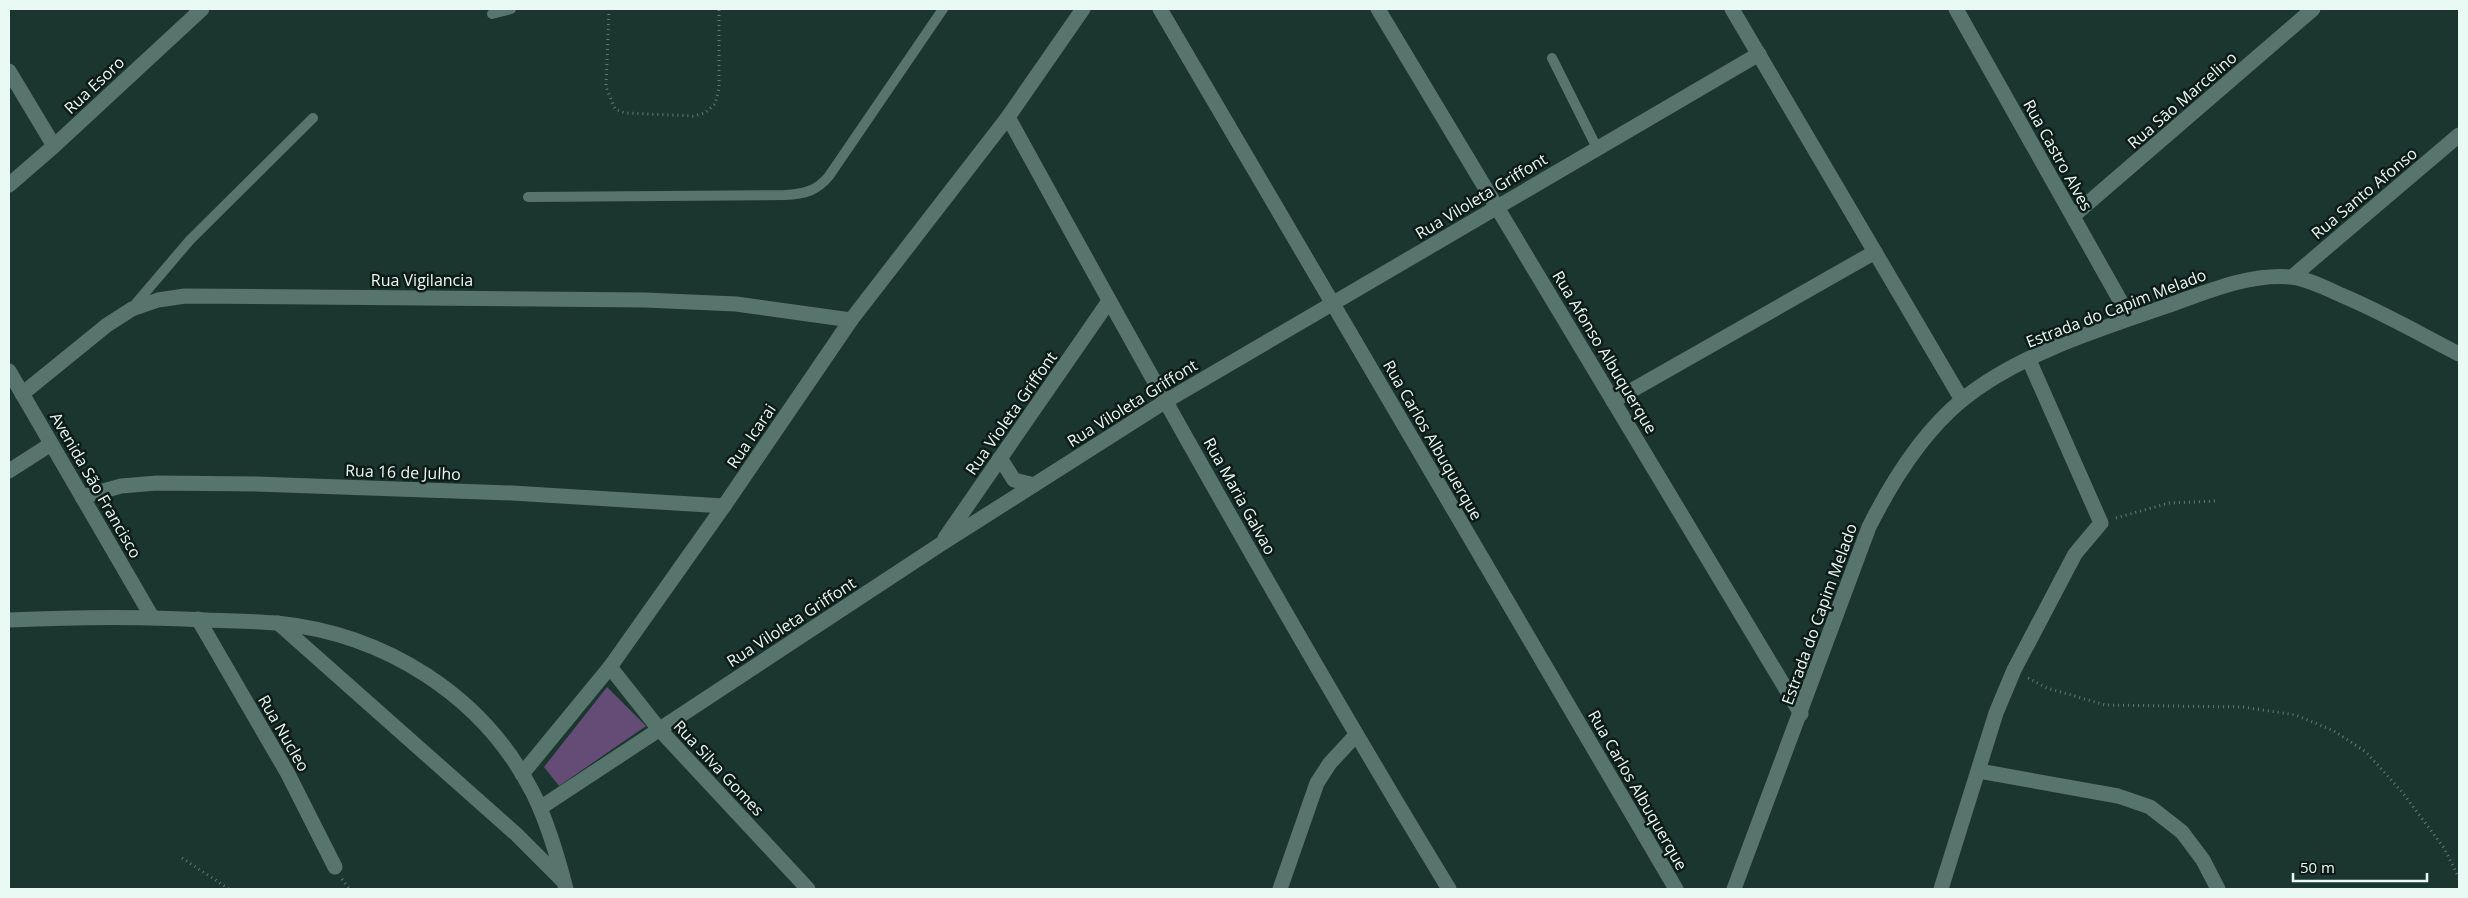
<svg xmlns="http://www.w3.org/2000/svg" width="2468" height="898" viewBox="0 0 2468 898" font-family="'Open Sans',sans-serif">
<rect width="100%" height="100%" fill="#1a362f"/>
<polygon fill="#654c76" points="607,687 646,726 559,786 544,767"/>
<g fill="none" stroke-linecap="round" stroke-linejoin="round">
<g stroke="#617973" stroke-width="3" stroke-dasharray="1 4" stroke-linecap="butt">
<polyline points="609,9 606,87 615,109 625,113 693,116 705,113 715,104 719,89 719,9"/>
<polyline points="2116,518 2169,503 2216,501"/>
<polyline points="2028,678 2047,688 2105,705 2243,707 2296,715 2334,731 2366,752 2402,792 2444,848 2459,878"/>
<polyline points="182,858 229,889"/>
<polyline points="342,879 349,889"/>
</g>
<g stroke="#57756d" stroke-width="10">
<polyline points="492,14 511,9"/>
<polyline points="1552,58 1597,148"/>
<path d="M 528,197 L 785,195 C 804,194 817,191 829,176 L 943,9"/>
<polyline points="132,308 190,240 313,118"/>
</g>
<g stroke="#57756d" stroke-width="15">
<polyline points="1160,9 1676,889"/>
<polyline points="1378,9 1801,714"/>
<polyline points="1732,9 1962,400"/>
<polyline points="1956,9 2130,318"/>
<polyline points="9,71 54,146"/>
<path d="M 1008,117 C 1151,377 1295,636 1449,889"/>
<polyline points="9,185 54,146 202,9"/>
<polyline points="2073,216 2313,9"/>
<polyline points="2292,277 2459,135"/>
<polyline points="9,371 152,617"/>
<polyline points="22,394 107,325 132,309 158,300 185,296 645,300 736,304 851,320"/>
<polyline points="1613,401 1875,252"/>
<polyline points="1000,458 1014,480 1034,485"/>
<polyline points="9,471 51,444"/>
<polyline points="82,497 121,486 157,483 256,484 512,493 724,506"/>
<polyline points="945,538 1109,301"/>
<polyline points="198,619 288,774 335,867"/>
<polyline points="278,623 516,834 564,882"/>
<polyline points="610,667 659,729 808,889"/>
<polyline points="1979,771 2118,796 2150,807 2182,832 2203,860 2218,889"/>
<polyline points="522,774 610,667 724,506 851,320 1008,117 1083,9"/>
<polyline points="540,808 941,544 1166,401 1759,54"/>
<polyline points="1280,889 1317,783 1330,763 1355,736"/>
<polyline points="1941,889 1996,713 2014,670 2075,554 2101,523 2029,360"/>
</g>
<g stroke="#57756d" stroke-width="15">
<path d="M 9,620 C 74,617 139,616 205,620 C 229,621 253,621 277,623 C 385,634 483,695 533,793 C 548,823 558,858 566,889"/>
<path d="M 1734,889 L 1869,527 C 1892,481 1922,433 1962,400 C 2017,355 2097,330 2164,307 C 2204,293 2248,273 2291,277 C 2308,279 2326,288 2341,295 C 2382,312 2420,334 2459,354"/>
</g>
</g>
<g text-anchor="middle" dominant-baseline="central" stroke-width="5" stroke-linejoin="round" paint-order="stroke">
<g font-size="16" fill="#e9f9f4" stroke="#0f1b17">
<text transform="translate(94 85) rotate(-43)">Rua Esoro</text>
<text transform="translate(2182 100) rotate(-41)">Rua Sāo Marcelino</text>
<text transform="translate(2058 155) rotate(61)">Rua Castro Alves</text>
<text transform="translate(2364 193) rotate(-40)">Rua Santo Afonso</text>
<text transform="translate(1481 196) rotate(-31)">Rua Viloleta Griffont</text>
<text x="422" y="280">Rua Vigilancia</text>
<text transform="translate(2116 308) rotate(-21)">Estrada do Capim Melado</text>
<text transform="translate(1605 352) rotate(59)">Rua Afonso Albuquerque</text>
<text transform="translate(1132 403) rotate(-32)">Rua Viloleta Griffont</text>
<text transform="translate(1011 413) rotate(-55)">Rua Violeta Griffont</text>
<text transform="translate(751 436) rotate(-56)">Rua Icarai</text>
<text transform="translate(1433 440) rotate(60)">Rua Carlos Albuquerque</text>
<text transform="translate(403 472) rotate(2)">Rua 16 de Julho</text>
<text transform="translate(96 485) rotate(60)">Avenida São Francisco</text>
<text transform="translate(1240 496) rotate(61)">Rua Maria Galvao</text>
<text transform="translate(1819 614) rotate(-70)">Estrada do Capim Melado</text>
<text transform="translate(791 622) rotate(-33)">Rua Viloleta Griffont</text>
<text transform="translate(284 733) rotate(60)">Rua Nucleo</text>
<text transform="translate(719 768) rotate(47)">Rua Silva Gomes</text>
<text transform="translate(1638 790) rotate(60)">Rua Carlos Albuquerque</text>
</g>
</g>
<rect width="2468" height="898" fill="none" stroke="#e9f9f4" stroke-width="20"/>
<path d="M2293 873v8h134v-8" fill="none" stroke="#e9f9f4" stroke-width="2.5"/>
<text x="2300" y="873" font-size="15" fill="#e9f9f4" stroke="#0f1b17" stroke-width="4" paint-order="stroke">50 m</text>
</svg>
